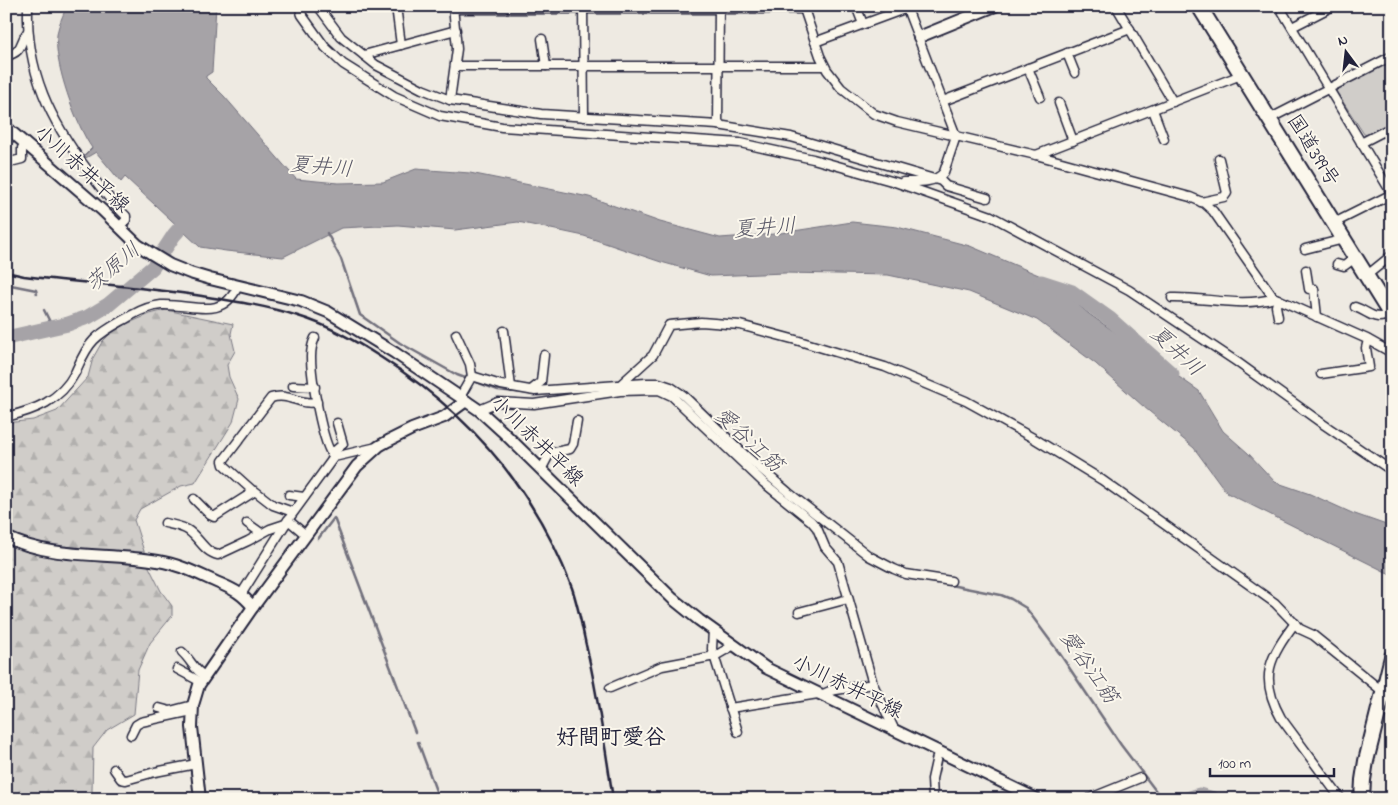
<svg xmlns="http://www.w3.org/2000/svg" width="1398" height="805" viewBox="0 0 1398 805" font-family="'Indie Flower','Klee One',sans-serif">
<defs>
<pattern id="forest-firs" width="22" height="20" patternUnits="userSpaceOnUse" patternTransform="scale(1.25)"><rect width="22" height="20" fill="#d0cdc9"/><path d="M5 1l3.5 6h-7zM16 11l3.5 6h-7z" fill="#b2b0ae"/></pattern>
</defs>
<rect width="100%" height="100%" fill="#eeeae2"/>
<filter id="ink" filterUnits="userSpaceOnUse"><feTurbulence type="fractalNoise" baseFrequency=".02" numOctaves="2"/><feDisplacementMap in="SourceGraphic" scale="10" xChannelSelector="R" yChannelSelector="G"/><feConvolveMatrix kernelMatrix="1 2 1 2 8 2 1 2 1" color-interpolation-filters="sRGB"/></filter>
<g filter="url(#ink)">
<polygon fill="#d0cdc9" stroke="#797882" points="1392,59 1392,122 1367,135 1364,134 1336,91 1337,87"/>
<polygon fill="url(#forest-firs)" stroke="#797882" points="166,310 233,324 231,334 235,351 227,365 229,377 239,399 233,422 195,483 181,486 140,509 134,520 149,567 161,591 172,606 172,616 150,643 138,670 134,714 107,730 93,748 92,791 97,799 6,799 6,423 33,420 57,411 88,377 93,358 102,342 115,329 150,314"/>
<path fill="#a6a3a7" stroke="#716f7c" d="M 67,6 L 216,6 L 212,72 L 206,76 L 206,78 L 224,96 L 296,179 L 338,183 L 383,182 L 416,169 L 470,173 L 589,197 L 660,222 L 720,238 L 774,234 L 852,222 L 897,227 L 970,246 L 1048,279 L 1089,314 L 1199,391 L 1223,431 L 1248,453 L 1275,482 L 1310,494 L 1352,513 L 1392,527 L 1392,575 L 1227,493 L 1194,448 L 1144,407 L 1096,364 L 1037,320 L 969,292 L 888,275 L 785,273 L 711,276 L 661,262 L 584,236 L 518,222 L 455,230 L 398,225 L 341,228 L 283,257 L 226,251 L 200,247 L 125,177 L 121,182 L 96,152 L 84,159 L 83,157 L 92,148 C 77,127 53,62 57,35 C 58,26 63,15 67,6 Z"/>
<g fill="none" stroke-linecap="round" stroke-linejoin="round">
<g stroke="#716f7c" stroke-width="2.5">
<polyline points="327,233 341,259 360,315 400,343 457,375 498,390 533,394"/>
<polyline points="6,284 36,290 37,294"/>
<polyline points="44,310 50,322 68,324"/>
<polyline points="686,403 697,415"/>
<polyline points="770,481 786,496"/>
<polyline points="798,506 825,526"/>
<polyline points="318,539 334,518 415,732"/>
<polyline points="918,579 937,582"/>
<polyline points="945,584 1001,595 1011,599 1026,608 1060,654 1121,745 1162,799"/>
<polyline points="418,742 439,799"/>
</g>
<g stroke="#a6a3a7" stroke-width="15">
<polyline points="1041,282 1072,292 1110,319 1172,374"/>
<polyline points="6,338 68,324 88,317 108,305 153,267 174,235 181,227 190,211"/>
<polyline points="1187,799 1199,795 1213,799"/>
</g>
<defs>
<g id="street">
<path d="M 28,6 C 26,72 50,120 89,172 C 100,187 112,203 126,216 L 126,220 L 119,227"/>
<polyline points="299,6 302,15 325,47 343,64 394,96 440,116 502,127 740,143 813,159 895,182 991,216 1129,290 1237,362 1323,424 1392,471"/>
<polyline points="318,6 341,37 376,65 422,89 450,100 541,114 718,125 791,137 941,181 946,186 987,198"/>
<polyline points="396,6 401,45"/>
<polyline points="583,6 584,117"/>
<polyline points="803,6 820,56 827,70 841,88 874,114 897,122 1036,155 1190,197 1204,203 1213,211 1273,297 1367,339 1392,353"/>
<polyline points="856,6 863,24"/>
<polyline points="1116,6 1173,102"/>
<polyline points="1279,6 1392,194"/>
<polyline points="453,9 804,9"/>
<polyline points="1292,27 1333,6"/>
<polyline points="542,39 546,66"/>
<polyline points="815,42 907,8"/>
<polyline points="1067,53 1075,73"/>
<polyline points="364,55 456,30"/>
<path d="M 6,56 C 24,52 19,42 28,31"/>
<polyline points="456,66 824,66"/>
<polyline points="1028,68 1040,97"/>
<polyline points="450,100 457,49 453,6"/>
<polyline points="943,101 1130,29"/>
<polyline points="1059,103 1073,141"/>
<polyline points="1153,110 1164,139"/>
<polyline points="1269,119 1392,56"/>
<polyline points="718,125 719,6"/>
<polyline points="1361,143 1392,127"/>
<polyline points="1036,155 1241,75"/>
<polyline points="6,163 22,159 22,148 25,143"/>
<path d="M 903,182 C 916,182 935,184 944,172 L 956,136 L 906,6"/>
<polyline points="1201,202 1224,197 1227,193 1219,159"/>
<polyline points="1334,223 1392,194"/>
<polyline points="1305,249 1344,239"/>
<polyline points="1337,264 1344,266 1355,258"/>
<polyline points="1306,270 1309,289 1314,289 1317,317"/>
<polyline points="1366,276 1392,255"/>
<path d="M 1172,298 C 1207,297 1241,308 1275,298"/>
<polyline points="1278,299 1276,306 1278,317"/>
<path d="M 1355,307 C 1370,312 1374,322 1390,314"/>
<polyline points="504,331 511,387"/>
<polyline points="456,334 470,364 472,376 460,397"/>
<path d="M 315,338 C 312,344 311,350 311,357 C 311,376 322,445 334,457"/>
<polyline points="1321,374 1369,367 1366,348 1368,340"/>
<polyline points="472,376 501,385 535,391 646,383 659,383 671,387 683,395 746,456 789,493 869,556 894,569 906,574 951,581"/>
<polyline points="620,385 653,355 669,325 701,322 740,325 796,340 885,367 966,401 1035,439 1102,480 1275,603 1300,629 1313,635 1392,699"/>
<polyline points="293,386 315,387"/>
<polyline points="531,390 541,382 544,355"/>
<polyline points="479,410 498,402 534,404 620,391 659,390 672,396 764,483 811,521 817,528 825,547 838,562 873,684 895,731"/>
<path d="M 6,417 C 35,410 60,401 75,373 C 80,362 85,349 94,340 C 105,329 119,323 132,315 C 141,310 150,306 161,305 C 191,303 222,322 238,286"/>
<polyline points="331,454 343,444 337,423"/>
<polyline points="541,470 550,453 570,449 573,444 577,421"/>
<path d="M 253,491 L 224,465 L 223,461 L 271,398 C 289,392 299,406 317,402"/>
<polyline points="289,495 304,497"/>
<polyline points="194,499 210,515 214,517 255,491 273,505 293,512"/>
<polyline points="288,520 306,535"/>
<path d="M 165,523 C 173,525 183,526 189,531 C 200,539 204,552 218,555 L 248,541 L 270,529 L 285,524"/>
<polyline points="247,523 261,533"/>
<polyline points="242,593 288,520 334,457 377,447"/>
<polyline points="799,612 848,599"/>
<path d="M 1295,623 C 1270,657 1258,677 1281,718 L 1341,799"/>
<polyline points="713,630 712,649 738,732"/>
<path d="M 182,652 C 192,661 193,670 205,676"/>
<polyline points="177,669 201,682"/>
<polyline points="610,688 662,666 715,656 734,645"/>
<polyline points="821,695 830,691 873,684"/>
<polyline points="159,708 170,711 193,705"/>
<polyline points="730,708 818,694"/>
<polyline points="131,735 136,725 141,722 192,711"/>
<polyline points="114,769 121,779 126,780 155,772 196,764"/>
<polyline points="933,799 932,779 938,752"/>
<polyline points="1088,799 1140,778"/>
</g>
<g id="secondary">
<polyline points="919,37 995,6"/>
<polyline points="6,127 102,210 138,245 152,254 170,265 190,273 210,279 301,301 328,312 395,353 460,397 479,410 502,431 673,599 699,620 766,668 1037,799"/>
<path d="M 6,537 C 53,560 107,552 158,561 C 177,564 194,572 212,580 C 231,589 239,590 253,607"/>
<polyline points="200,799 192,727 193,705 199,685 253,607 357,466 379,446 388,441 412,429 444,417 466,401"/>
</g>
<g id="highway">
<polyline points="1199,6 1392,317"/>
<polyline points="1362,799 1363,780 1366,761 1392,657"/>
</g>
</defs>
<use href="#street" stroke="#22223b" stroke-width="11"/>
<use href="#secondary" stroke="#22223b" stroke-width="14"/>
<use href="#highway" stroke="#22223b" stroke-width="18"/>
<use href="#street" stroke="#fbf7ec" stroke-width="8"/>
<use href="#secondary" stroke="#fbf7ec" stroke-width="10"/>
<use href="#highway" stroke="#fbf7ec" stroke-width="14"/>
<path stroke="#22223b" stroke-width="2.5" d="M 6,272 L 24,276 C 83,283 143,287 202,296 C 234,301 267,306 298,316 C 328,325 356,341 382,358 C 470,414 535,490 572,588 C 578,606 582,626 586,645 C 598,695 605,747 613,799"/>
</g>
</g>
<g text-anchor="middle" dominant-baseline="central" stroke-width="4" stroke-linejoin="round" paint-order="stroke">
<g font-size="20" fill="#22223b" stroke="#fbf7ec">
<text transform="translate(1312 151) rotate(58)">国道399号</text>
<text transform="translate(81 170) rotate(42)">小川赤井平線</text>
<text transform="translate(536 442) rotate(44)">小川赤井平線</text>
<text transform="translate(847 688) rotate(26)">小川赤井平線</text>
</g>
<g font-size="21" font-style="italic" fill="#575666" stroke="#fbf7ec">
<text transform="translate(321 168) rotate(5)">夏井川</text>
<text transform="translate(765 229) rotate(-4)">夏井川</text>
<text transform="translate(114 268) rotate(-40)">茨原川</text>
<text transform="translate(1176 352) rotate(43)">夏井川</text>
<text transform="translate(748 441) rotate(43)">愛谷江筋</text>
<text transform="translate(1088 668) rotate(55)">愛谷江筋</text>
</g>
<g font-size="22" font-weight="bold" fill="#22223b" stroke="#fbf7ec">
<text x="611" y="739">好間町愛谷</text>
</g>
</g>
<rect width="1398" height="805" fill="none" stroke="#fbf7ec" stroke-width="25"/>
<rect x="12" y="12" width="1373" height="780" fill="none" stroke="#22223b" stroke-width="2" filter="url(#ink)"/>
<g transform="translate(1346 52) rotate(345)" stroke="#fbf7ec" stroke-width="4" paint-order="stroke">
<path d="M0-4L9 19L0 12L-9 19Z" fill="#22223b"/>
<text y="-8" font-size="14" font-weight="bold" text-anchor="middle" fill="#22223b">N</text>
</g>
<path d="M1210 768v8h124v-8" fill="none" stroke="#22223b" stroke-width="2.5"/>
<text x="1218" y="768" font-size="15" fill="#22223b" stroke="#fbf7ec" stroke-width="4" paint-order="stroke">100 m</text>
</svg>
